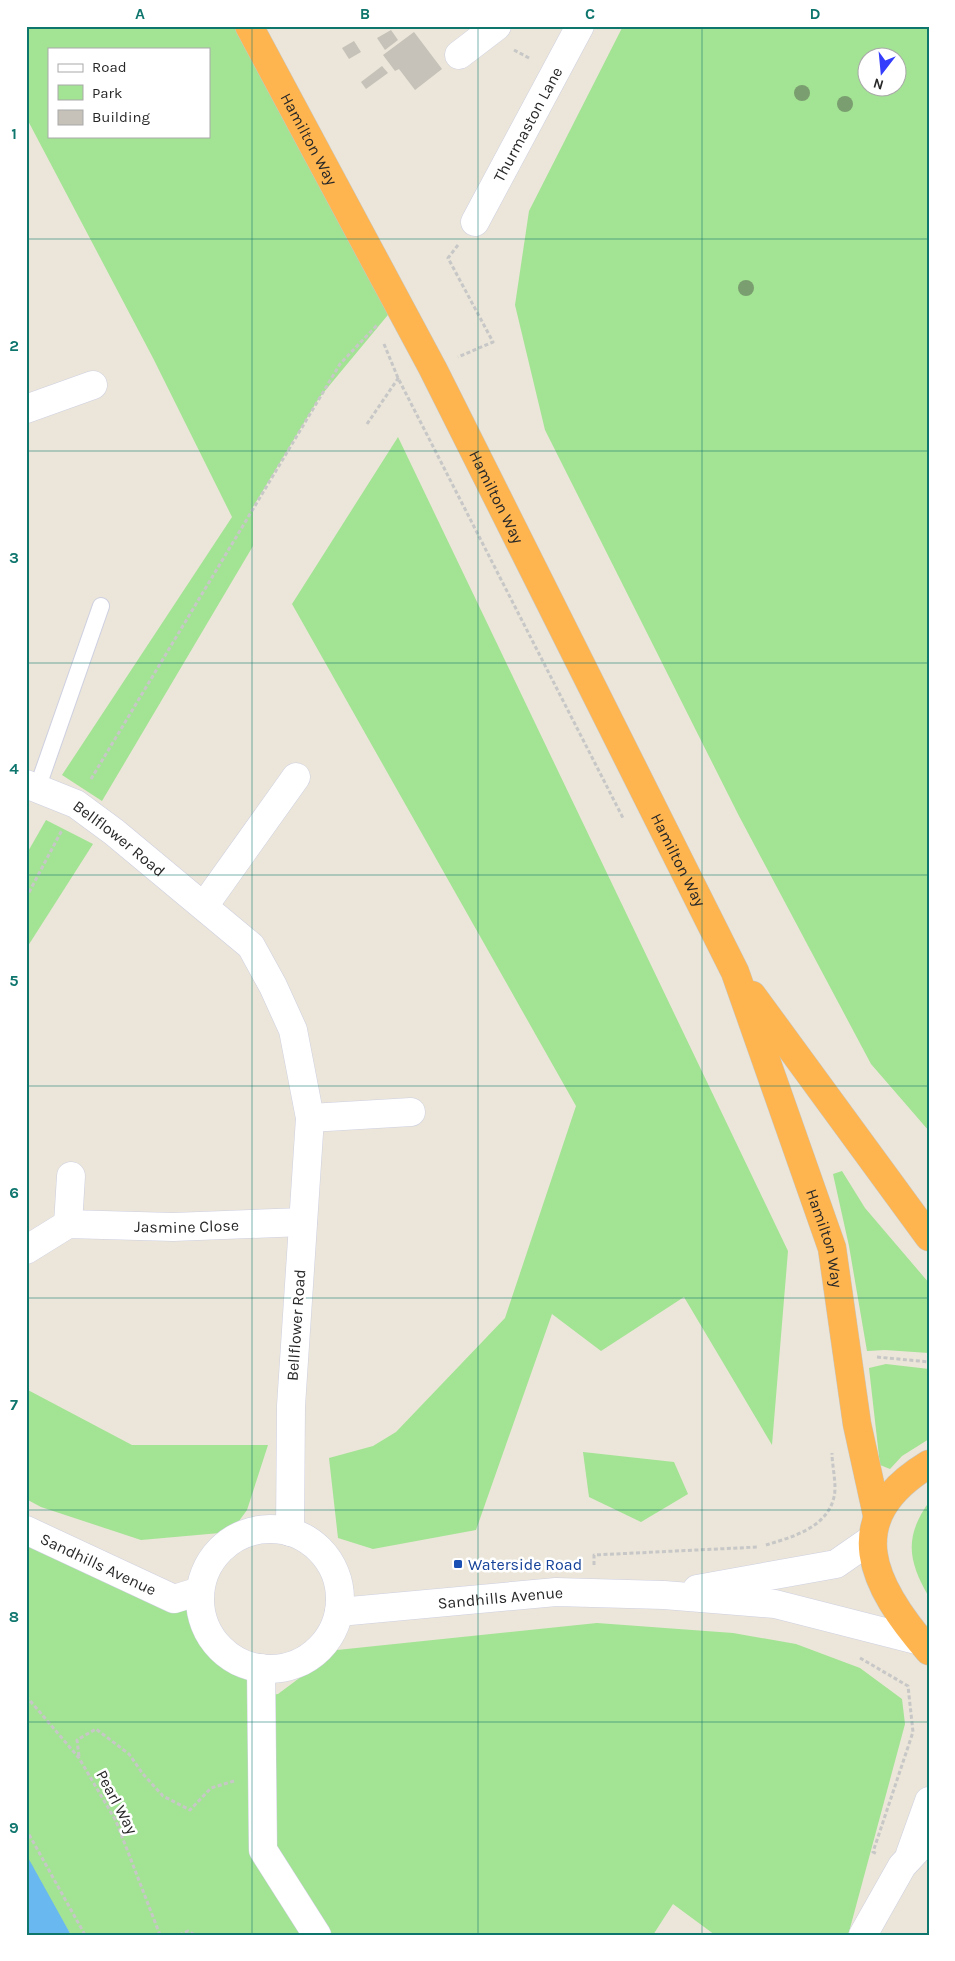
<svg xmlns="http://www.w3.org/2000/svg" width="955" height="1961" viewBox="0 0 955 1961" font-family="Karla,sans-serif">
<rect width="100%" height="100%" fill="#ebe6d9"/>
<g fill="#a3e394" fill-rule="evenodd">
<path d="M 26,26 L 251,26 L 397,304 L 319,398 L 253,507 L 253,546 L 102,801 L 62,775 L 232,517 L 153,358 L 26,117 ZM 49,49 L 209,49 L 209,136 L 49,136 Z"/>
<path d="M 623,26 L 929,26 L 929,1131 L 871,1064 L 739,816 L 545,430 L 515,305 L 529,211 ZM 868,58 L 898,58 L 898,88 L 868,88 Z"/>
<polygon points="398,437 788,1251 772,1445 684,1297 601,1351 552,1314 476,1530 373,1549 338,1538 329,1458 373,1446 396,1432 505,1318 576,1106 292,604"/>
<polygon points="46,820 93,844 26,949 26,855"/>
<polygon points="842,1171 865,1208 929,1283 929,1353 885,1350 867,1351 849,1246 833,1174"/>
<polygon points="886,1364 929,1369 929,1439 902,1456 890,1469 880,1465 869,1368"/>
<polygon points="26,1389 132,1445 268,1445 247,1510 231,1532 141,1540 41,1507 26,1499"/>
<polygon points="583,1452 674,1462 688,1494 641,1522 589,1497"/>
<path d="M 929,1502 L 929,1597 C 908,1561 904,1537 929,1502 Z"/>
<polygon points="26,1528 200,1602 261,1683 261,1696 278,1694 337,1650 597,1623 733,1633 796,1644 860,1668 902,1699 905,1724 849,1932 846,1935 715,1935 673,1904 653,1935 71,1935 26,1860"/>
</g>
<polygon fill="#69b8f0" points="26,1854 71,1935 26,1935"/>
<g fill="#c6c2b9">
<polygon points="391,30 398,40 385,50 377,38"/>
<polygon points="414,32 442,69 415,90 399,69 395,71 383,55"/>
<polygon points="354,41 361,52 349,59 342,48"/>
<polygon points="382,66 388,73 366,89 361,82"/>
</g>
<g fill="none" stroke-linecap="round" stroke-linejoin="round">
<defs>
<polyline id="lane" points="37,789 101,606"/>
<g id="street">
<polyline points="459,55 497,26"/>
<path id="s1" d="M 475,222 L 580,26"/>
<polyline points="26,409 93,385"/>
<polyline points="204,906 296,777"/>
<polyline points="310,1118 411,1112"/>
<polyline points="68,1224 71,1176"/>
<path id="s2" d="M 26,1250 L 68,1224 L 173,1227 L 303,1222"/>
<polyline points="261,1668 263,1850 317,1935"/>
<polyline points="910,1854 929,1801"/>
<polyline points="863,1935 902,1866 929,1837"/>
</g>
<g id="secondary">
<path id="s3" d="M 26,784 L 76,804 L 114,832 L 251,946 L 273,986 L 293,1030 L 310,1118 L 291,1406 L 290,1532"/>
<circle cx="270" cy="1599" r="70"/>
<path id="s4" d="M 26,1530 L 174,1599 L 200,1591"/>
<polyline points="697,1589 836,1564 872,1539"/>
<path id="s5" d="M 339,1612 L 556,1592 L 664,1595 L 775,1604 L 920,1641"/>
</g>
<g id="highway">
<path id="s6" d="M 249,26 L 433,369 L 735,972 L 832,1248 L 857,1424 L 877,1515"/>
<polyline points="752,995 929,1237"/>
<path d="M 929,1464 C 838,1519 872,1586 929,1651"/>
</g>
</defs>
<use href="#lane" stroke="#cecfe1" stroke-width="18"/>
<use href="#street" stroke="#cecfe1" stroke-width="29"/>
<use href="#secondary" stroke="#cecfe1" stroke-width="29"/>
<use href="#highway" stroke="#c7c7c7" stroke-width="29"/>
<g stroke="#c7c7c7" stroke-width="3" stroke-dasharray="4 2.5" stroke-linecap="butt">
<polyline points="514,50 531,59"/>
<polyline points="458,245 448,258 493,342 458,357"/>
<polyline points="384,344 398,378 623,818"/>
<polyline points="367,424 399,377"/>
<polyline points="91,779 340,364 378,324"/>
<polyline points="26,898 62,830"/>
<polyline points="877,1357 929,1362"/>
<path d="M 766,1545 C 792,1537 827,1528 834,1497 C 837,1485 832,1466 832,1453"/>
<polyline points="594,1565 594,1555 758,1547"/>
<polyline points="860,1658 908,1686 913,1732 873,1852 877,1854"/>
<polyline points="26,1696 79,1758 116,1821 160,1935"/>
<polyline points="79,1756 77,1740 96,1729 129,1754 143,1774 163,1796 190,1810 211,1788 234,1781"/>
<polyline points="26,1829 85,1935"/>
<polyline points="179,1935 188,1931 195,1935"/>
</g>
<use href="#lane" stroke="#fff" stroke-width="16"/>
<use href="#street" stroke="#fff" stroke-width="28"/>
<use href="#secondary" stroke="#fff" stroke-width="28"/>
<use href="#highway" stroke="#ffb54f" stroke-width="28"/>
</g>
<g fill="#7a9e6f">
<circle cx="802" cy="93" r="8"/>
<circle cx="845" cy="104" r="8"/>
<circle cx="746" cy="288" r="8"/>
</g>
<path fill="none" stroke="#0f766e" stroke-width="1" stroke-opacity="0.55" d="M 252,26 L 252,1935M 478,26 L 478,1935M 702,26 L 702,1935M 26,239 L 929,239M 26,451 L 929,451M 26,663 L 929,663M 26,875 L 929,875M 26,1086 L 929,1086M 26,1298 L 929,1298M 26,1510 L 929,1510M 26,1722 L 929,1722"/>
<rect fill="#1a4fb4" stroke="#fff" stroke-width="2" x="453" y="1559" width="10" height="10" rx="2.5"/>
<g text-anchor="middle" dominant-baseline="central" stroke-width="5" stroke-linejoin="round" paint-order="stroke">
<g font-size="16" fill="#282828" stroke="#fff">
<text stroke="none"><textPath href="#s1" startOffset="111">Thurmaston Lane</textPath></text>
<text stroke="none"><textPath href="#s6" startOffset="128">Hamilton Way</textPath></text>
<text stroke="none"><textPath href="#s6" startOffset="532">Hamilton Way</textPath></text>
<text stroke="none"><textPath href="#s3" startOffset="109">Bellflower Road</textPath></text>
<text stroke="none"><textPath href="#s6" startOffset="938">Hamilton Way</textPath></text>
<text stroke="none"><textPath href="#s2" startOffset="168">Jasmine Close</textPath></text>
<text stroke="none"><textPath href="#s6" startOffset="1345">Hamilton Way</textPath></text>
<text transform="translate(296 1325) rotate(-86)">Bellflower Road</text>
<text stroke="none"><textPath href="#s4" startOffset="80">Sandhills Avenue</textPath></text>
<text stroke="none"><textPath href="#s5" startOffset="162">Sandhills Avenue</textPath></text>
<text transform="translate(117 1802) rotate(62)">Pearl Way</text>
</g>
<g font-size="16" fill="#164399" stroke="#fff" text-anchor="start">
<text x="468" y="1564">Waterside Road</text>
</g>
</g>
<rect width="955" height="1961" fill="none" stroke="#ffffff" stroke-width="55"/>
<rect x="48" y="48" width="162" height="90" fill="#ffffff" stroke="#a9a9a9"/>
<rect x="58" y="64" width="25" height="8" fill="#ffffff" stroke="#a9a9a9"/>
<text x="92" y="72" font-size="15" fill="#282828">Road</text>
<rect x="58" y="85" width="25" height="15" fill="#a3e394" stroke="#a9a9a9"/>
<text x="92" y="98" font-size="15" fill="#282828">Park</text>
<rect x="58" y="110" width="25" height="15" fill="#c6c2b9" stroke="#a9a9a9"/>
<text x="92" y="122" font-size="15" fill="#282828">Building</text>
<g transform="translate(882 72) rotate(196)"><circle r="24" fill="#ffffff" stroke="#a9a9a9"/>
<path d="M0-4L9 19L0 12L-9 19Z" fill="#343dfc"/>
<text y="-8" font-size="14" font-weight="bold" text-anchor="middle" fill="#282828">N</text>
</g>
<rect x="28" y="28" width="900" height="1906" fill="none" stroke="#0f766e" stroke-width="2"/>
<g font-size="16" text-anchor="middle" font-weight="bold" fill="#0f766e">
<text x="140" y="19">A</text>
<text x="365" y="19">B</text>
<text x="590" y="19">C</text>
<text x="815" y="19">D</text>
<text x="14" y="139">1</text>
<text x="14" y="351">2</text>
<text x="14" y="563">3</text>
<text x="14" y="774">4</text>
<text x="14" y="986">5</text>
<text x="14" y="1198">6</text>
<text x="14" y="1410">7</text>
<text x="14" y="1622">8</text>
<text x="14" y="1833">9</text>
</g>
</svg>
